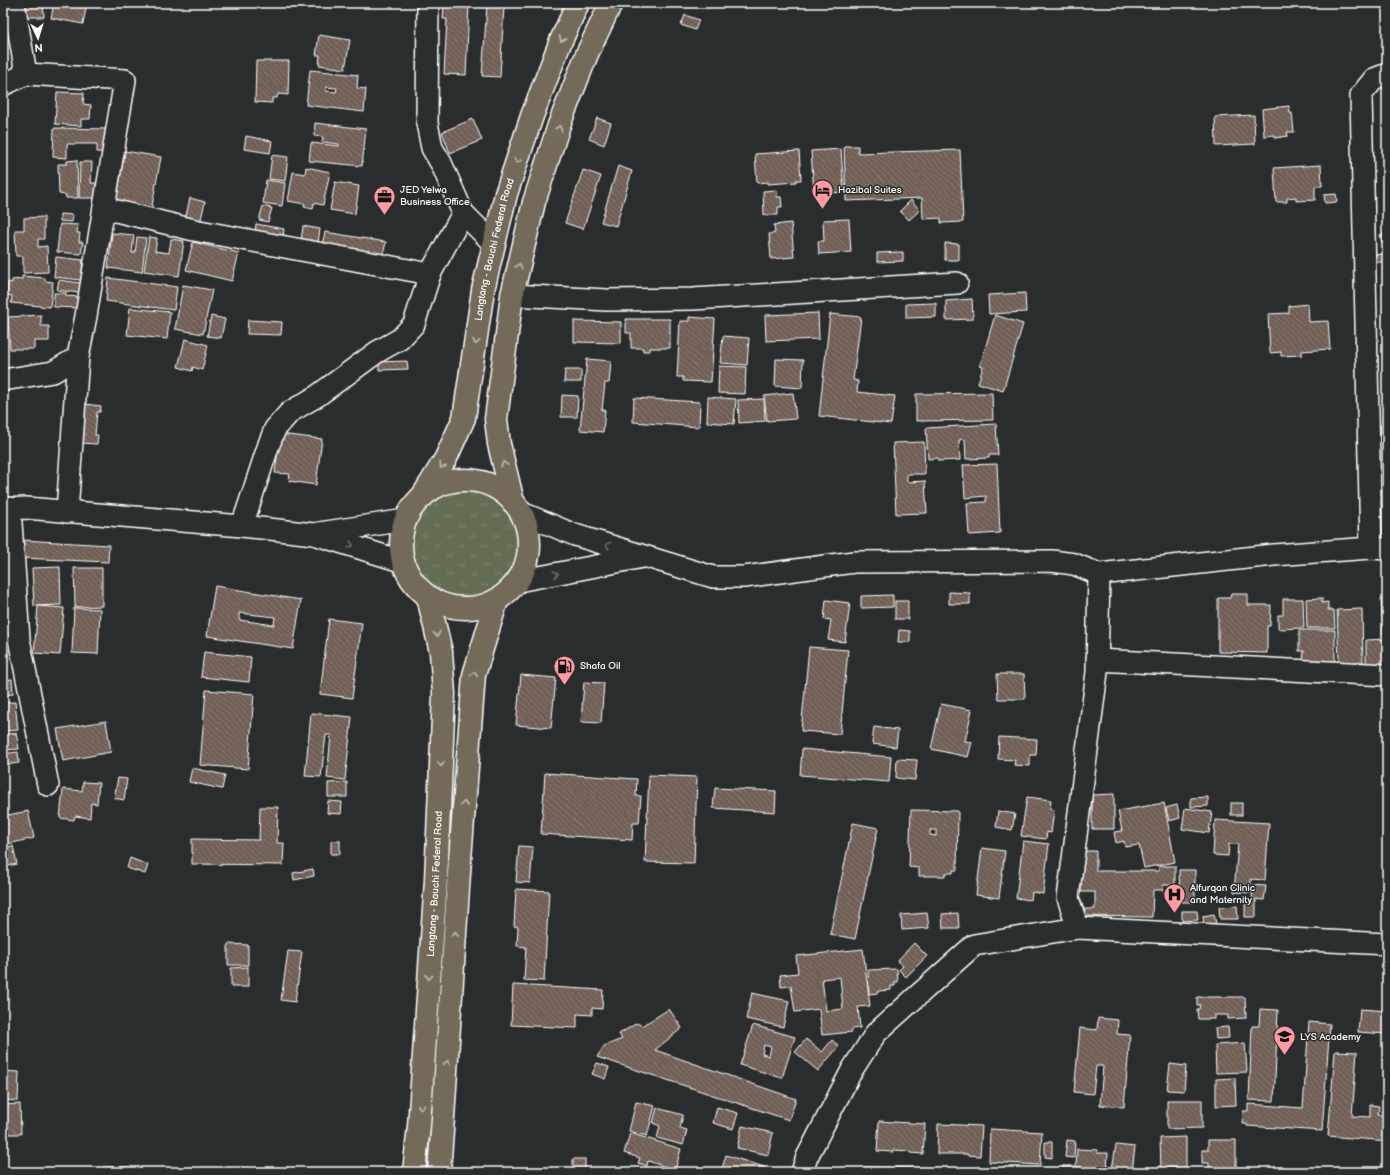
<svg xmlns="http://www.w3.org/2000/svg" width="1390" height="1175" viewBox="0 0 1390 1175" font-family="'Balsamiq Sans',sans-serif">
<defs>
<pattern id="grass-tufts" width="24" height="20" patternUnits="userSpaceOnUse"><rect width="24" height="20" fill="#646d53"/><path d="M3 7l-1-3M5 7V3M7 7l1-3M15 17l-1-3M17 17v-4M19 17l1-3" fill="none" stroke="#7b836d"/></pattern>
<pattern id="building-back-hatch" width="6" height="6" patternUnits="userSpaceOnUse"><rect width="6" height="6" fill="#6f5f56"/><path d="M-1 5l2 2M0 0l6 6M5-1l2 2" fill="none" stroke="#85776f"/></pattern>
</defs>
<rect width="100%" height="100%" fill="#2a2d2e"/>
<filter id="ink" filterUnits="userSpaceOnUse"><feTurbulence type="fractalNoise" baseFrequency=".025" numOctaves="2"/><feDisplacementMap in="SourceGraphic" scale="8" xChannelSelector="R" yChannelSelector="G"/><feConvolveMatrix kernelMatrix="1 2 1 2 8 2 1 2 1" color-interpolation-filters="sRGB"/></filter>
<g filter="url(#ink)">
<circle fill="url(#grass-tufts)" stroke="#b2b6a9" cx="466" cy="544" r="56"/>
<g fill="url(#building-back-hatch)" stroke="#fff" fill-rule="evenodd">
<polygon points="23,3 43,3 44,17 24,17"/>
<polygon points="54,3 87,3 83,24 51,18"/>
<polygon points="444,4 469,4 466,75 444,74 447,19 443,19"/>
<polygon points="487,5 504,6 500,77 482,76"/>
<polygon points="685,15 699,20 695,30 681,25"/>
<polygon points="319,35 350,40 345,69 319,65 320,55 316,55"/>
<polygon points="256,61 289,61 288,95 278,94 277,98 272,98 272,103 255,102"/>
<path d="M 310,70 L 358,75 L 357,88 L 366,89 L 364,112 L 306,105 ZM 326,87 L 337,88 L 336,92 L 326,91 Z"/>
<polygon points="57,92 84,93 83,104 91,105 90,119 81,119 81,126 55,124"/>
<polygon points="1289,106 1290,113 1292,113 1294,132 1287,132 1288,136 1275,138 1275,135 1264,136 1262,109"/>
<polygon points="1254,115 1255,144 1216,146 1215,117"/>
<polygon points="597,118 611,123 604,145 589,139"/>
<polygon points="473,119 482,140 450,153 442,132"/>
<polygon points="315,123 366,129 362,166 309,161 311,143 339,146 339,144 322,142 323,137 314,136"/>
<polygon points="54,128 109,129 109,152 97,152 97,144 67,144 67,158 53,157"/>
<polygon points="246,136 272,141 270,153 244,149"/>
<polygon points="844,146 858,146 858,153 960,150 963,222 941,223 941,218 923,219 922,198 846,201"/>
<polygon points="841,149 844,192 814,194 811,151"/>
<polygon points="125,151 161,157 151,211 115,204"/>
<polygon points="799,151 801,180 796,180 796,182 768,184 768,182 757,183 755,154"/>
<polygon points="272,155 288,157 285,181 269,179"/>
<polygon points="77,160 78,198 66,198 66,195 59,194 58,164 67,164 67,161"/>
<polygon points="80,162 92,162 91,183 99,183 99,198 79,198"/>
<polygon points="1321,165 1322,186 1315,186 1315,200 1296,201 1296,197 1287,198 1287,202 1276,202 1274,168"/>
<polygon points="618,166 632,171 616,226 601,222"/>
<polygon points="306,167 330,172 323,205 314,203 313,209 304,207 305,204 288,201 293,172 305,174"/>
<polygon points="583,170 601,176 583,229 565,223"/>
<polygon points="266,180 285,183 282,206 263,203"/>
<polygon points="335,182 359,186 355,214 330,210"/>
<polygon points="777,190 777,197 781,197 782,207 778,207 778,215 764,215 763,191"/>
<polygon points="1336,194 1337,202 1325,203 1324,195"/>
<polygon points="190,198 205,202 200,223 185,220"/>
<polygon points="911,200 920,210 909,220 900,211"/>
<polygon points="263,206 272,208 268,222 259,220"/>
<polygon points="60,214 73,215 72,222 60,221"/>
<polygon points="44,217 44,239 38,239 38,247 47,246 48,272 23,273 23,256 16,256 15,230 24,230 24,218"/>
<polygon points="849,219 851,252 819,254 818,241 824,241 823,220"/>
<polygon points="791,223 794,257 771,259 769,234 775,233 774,225"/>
<polygon points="60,224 78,225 77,233 80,233 79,242 83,242 81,254 57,252"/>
<polygon points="256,224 284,229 283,237 255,233"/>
<polygon points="303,226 320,229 318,244 301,241"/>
<polygon points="325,232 386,242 383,255 322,245"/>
<polygon points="112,233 134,235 132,253 135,253 137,237 146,238 142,272 108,268"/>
<polygon points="1387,233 1387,242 1382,243 1380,235"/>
<polygon points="149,237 157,238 155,251 169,253 171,239 184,241 179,276 144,271"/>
<polygon points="193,242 239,253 232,281 186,270"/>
<polygon points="945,243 959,244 959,260 945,260"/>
<polygon points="903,252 903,261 877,262 877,253"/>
<polygon points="1385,254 1386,261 1373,263 1372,255"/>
<polygon points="56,257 83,260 81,280 54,277"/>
<polygon points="22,276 45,278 45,281 53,282 50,307 11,303 12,296 7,295 8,282 12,283 12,280 22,279"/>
<polygon points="108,278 177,287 174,310 106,301"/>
<polygon points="59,280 80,283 79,293 57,290"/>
<polygon points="183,285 212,290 203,334 175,329"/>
<polygon points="54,293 66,293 66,296 79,297 79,308 54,307"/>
<polygon points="1025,293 1026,312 989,314 988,295"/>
<polygon points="972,299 973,319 946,320 946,301"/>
<polygon points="936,303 936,317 906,318 906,304"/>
<polygon points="1308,304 1309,322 1328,321 1330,349 1302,351 1302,355 1281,356 1281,352 1270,353 1268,314 1289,313 1289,306"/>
<polygon points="130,308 170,312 167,339 127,335"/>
<polygon points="818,313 819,339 766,341 765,315"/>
<polygon points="830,314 861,317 853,380 858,381 857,392 895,396 891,424 819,416"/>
<polygon points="41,315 41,326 49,326 49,341 34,341 34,349 10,349 8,317"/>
<polygon points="995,315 1023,324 1003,391 978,383 983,367 980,366"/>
<polygon points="211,316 225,319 221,338 207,336"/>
<polygon points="689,317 715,319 711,382 683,381 683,377 677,377 680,321 689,321"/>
<polygon points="626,319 670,319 670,348 650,348 650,351 643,351 643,348 631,348 631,333 626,333"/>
<polygon points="248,320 282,322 281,335 247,334"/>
<polygon points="574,321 621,322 621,343 574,342"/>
<polygon points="723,336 749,338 747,365 720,363"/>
<polygon points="185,339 208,345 202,370 193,367 192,371 178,367"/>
<polygon points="587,359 611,361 609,383 605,383 602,410 605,410 603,432 580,430"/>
<polygon points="776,359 803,360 802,388 775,386"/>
<polygon points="407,361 408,369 379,370 379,362"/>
<polygon points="719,366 746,367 745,394 718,393"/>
<polygon points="565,370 581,370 581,382 564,382"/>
<polygon points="793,393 796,419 767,421 764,396"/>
<polygon points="992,393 993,420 916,421 916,394"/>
<polygon points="562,395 578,396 577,417 561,417"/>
<polygon points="708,397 736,399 734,424 707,422"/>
<polygon points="634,398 700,402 699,427 633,422"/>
<polygon points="764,399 765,421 739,423 738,400"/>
<polygon points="85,404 101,406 100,412 97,412 95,435 98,435 97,444 80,443"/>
<polygon points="996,424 998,455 989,455 989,458 966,459 965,439 959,440 960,460 938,461 938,458 928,459 926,428"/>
<polygon points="1387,424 1387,442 1382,442 1380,425"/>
<polygon points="280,434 322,439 316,485 289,481 290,474 275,473"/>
<polygon points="924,442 925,474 907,474 907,482 925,481 927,513 896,514 893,443"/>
<polygon points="997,464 1000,533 969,535 967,503 986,502 986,496 965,498 963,465"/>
<polygon points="22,540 109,545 108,562 21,558"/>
<polygon points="60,567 61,605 34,606 32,568"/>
<polygon points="74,568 102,568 102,606 75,607"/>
<path d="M 215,586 L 301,600 L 293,649 L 207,636 ZM 239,613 L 275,617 L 274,625 L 239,620 Z"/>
<polygon points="949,592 970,593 970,604 949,604"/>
<polygon points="1231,594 1248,594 1248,605 1271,605 1270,626 1267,626 1267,653 1218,652 1218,598 1230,598"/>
<polygon points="893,595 893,607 861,608 861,596"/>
<polygon points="1322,598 1322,603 1328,602 1328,610 1334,610 1335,628 1307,628 1306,599"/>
<polygon points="1283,599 1303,599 1304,628 1278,629 1278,615 1283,615"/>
<polygon points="1381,599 1387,599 1387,635 1383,635"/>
<polygon points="826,600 850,603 845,642 828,640 831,620 824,619"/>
<rect x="895" y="601" width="13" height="18"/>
<polygon points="38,606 64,608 60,655 34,653"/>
<polygon points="74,608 100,609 98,654 72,653"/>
<polygon points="1362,609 1363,662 1339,663 1337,610"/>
<polygon points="329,619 362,623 352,698 320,694"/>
<polygon points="899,630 910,631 910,642 898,642"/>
<polygon points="1299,630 1335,630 1335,662 1303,660 1304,651 1299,651"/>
<polygon points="1387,639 1387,664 1366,665 1366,640"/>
<polygon points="809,647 848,650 840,734 801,731"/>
<polygon points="204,652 251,657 249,682 201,677"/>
<polygon points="5,668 6,680 12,679 13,694 3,695 3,669"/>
<polygon points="997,674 1024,674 1025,699 998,699"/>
<polygon points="521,675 556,678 551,728 516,725"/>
<polygon points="584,682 604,683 601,723 581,722"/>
<polygon points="206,690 254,694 248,769 200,765"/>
<polygon points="15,702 18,730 3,731 3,703"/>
<polygon points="941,704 972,710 965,741 972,742 968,757 931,749"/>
<polygon points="311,713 352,717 345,780 327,778 331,735 326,735 321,777 305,776"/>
<polygon points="106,721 111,752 63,761 57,729"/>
<polygon points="874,727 898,730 896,747 872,744"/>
<polygon points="16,733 19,749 3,750 3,735"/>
<polygon points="999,737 1037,739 1036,755 1030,755 1030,766 1014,765 1015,760 998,759"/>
<polygon points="802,749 891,757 889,782 800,775"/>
<polygon points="18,752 19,763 3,765 3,754"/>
<polygon points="897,759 917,760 915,780 896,778"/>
<polygon points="192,768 225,775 222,789 189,782"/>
<polygon points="545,773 637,779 636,796 641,796 639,823 633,823 632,840 541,834"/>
<polygon points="649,775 697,777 694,863 645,862"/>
<polygon points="118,778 127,779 124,800 114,798"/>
<polygon points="83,782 99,783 97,804 91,803 90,818 75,816 74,820 60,818 63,789 82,791"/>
<polygon points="347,782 347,797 328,797 328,783"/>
<polygon points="715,788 776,791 775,812 713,808"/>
<polygon points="1114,794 1114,829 1092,829 1092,795"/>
<polygon points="1027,797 1051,800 1050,809 1054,810 1051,833 1047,832 1046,839 1021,836"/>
<polygon points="1208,797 1208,806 1191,807 1191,798"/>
<polygon points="328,801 342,802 341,814 327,813"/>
<polygon points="1164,803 1175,862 1144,868 1139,845 1125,847 1124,841 1116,843 1114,832 1122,831 1118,811"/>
<rect x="1231" y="803" width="11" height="12"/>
<polygon points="1177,805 1180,818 1169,821 1166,808"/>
<polygon points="260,807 278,807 277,843 284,843 283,865 192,864 192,839 259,840"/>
<polygon points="1185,808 1212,812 1209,833 1182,829"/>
<path d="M 911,810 L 958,811 L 957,870 L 953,870 L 953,873 L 945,873 L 945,876 L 919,876 L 919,868 L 909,867 ZM 930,830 L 936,830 L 936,836 L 930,835 Z"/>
<polygon points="28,811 34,838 3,845 3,816"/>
<polygon points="998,811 1015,814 1012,830 996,827"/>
<polygon points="1215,820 1269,823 1265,880 1251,879 1251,893 1234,892 1238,844 1229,844 1228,856 1213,855"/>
<polygon points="853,823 878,828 855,939 830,934"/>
<rect x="331" y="841" width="9" height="13"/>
<polygon points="1023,841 1049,844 1043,894 1032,892 1031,900 1016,898"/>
<polygon points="13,846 17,864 3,867 3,848"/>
<polygon points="519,846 533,847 530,883 516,882"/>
<polygon points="982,848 1005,851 999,898 976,895"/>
<polygon points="1082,851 1096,851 1096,871 1159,871 1159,866 1175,866 1175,885 1163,885 1163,890 1153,890 1152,917 1080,916 1080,909 1095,909 1095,892 1081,892"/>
<polygon points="130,858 148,865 145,874 127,868"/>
<polygon points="313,869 314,876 294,880 293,873"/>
<polygon points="1179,870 1195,870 1195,902 1180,902"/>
<polygon points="1253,885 1266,886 1264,900 1252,899"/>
<polygon points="516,889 549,891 544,981 524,980 526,947 517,946 518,927 514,926"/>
<rect x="1245" y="901" width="11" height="16"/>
<polygon points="1237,906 1238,919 1220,919 1219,907"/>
<polygon points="1182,911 1197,911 1198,920 1182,921"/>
<polygon points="927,913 929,928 902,930 901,915"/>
<polygon points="958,913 959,928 943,928 942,914"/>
<polygon points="1214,914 1216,924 1204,926 1203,916"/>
<polygon points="914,943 927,956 906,977 899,970 903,966 897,961"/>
<polygon points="228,944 248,945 248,965 228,965"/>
<path d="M 863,949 L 870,1006 L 858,1007 L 860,1028 L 852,1029 L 852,1032 L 822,1035 L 819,1009 L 795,1012 L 791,986 L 781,987 L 780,975 L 798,973 L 796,956 ZM 840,977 L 843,1009 L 826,1011 L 822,979 Z"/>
<polygon points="288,951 302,952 295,1002 281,1000"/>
<polygon points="248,967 248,987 231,987 231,968"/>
<polygon points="897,969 898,982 895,982 895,986 891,986 891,990 878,991 878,993 869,994 868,970"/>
<polygon points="513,985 603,990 602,1009 592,1008 592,1015 577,1014 577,1028 511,1025"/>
<polygon points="752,993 789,1001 783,1027 746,1019"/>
<polygon points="1197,997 1245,997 1246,1018 1228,1019 1228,1015 1214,1015 1214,1019 1198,1019 1197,1009 1199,1009 1200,1005 1197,1005"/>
<polygon points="669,1009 682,1028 655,1050 796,1099 789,1120 597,1057 604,1046 622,1039 619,1034 637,1023 642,1026"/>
<polygon points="1260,1009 1278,1010 1274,1101 1249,1100 1252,1026 1259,1026"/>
<polygon points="1360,1009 1387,1011 1387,1034 1358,1032"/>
<polygon points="1098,1018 1118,1020 1117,1034 1130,1035 1124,1107 1100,1105 1103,1066 1096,1066 1093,1094 1074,1092 1080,1028 1097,1030"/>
<polygon points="1309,1022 1330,1024 1322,1131 1247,1126 1247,1124 1242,1124 1243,1111 1248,1111 1248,1104 1303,1108"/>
<path d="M 753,1025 L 795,1037 L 782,1078 L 740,1065 ZM 764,1045 L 771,1047 L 769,1056 L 762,1054 Z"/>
<polygon points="1228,1027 1229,1038 1216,1039 1215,1028"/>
<polygon points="806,1039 822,1052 832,1040 839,1046 818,1071 795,1052"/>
<polygon points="1245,1043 1247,1072 1216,1073 1215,1045"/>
<polygon points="1335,1051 1357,1052 1352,1116 1370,1117 1370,1105 1379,1106 1378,1115 1387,1116 1387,1141 1328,1136"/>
<polygon points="597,1063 609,1067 605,1079 592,1074"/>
<polygon points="1170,1064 1186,1066 1184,1091 1167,1090"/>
<polygon points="3,1071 19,1072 18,1101 3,1100"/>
<polygon points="1235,1078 1236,1105 1216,1106 1216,1079"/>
<polygon points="1167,1100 1202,1100 1202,1128 1167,1129"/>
<polygon points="636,1102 655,1106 647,1136 629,1131"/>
<polygon points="20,1104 21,1134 3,1134 3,1105"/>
<polygon points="717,1107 738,1113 733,1129 713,1123"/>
<polygon points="657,1108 683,1115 680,1128 687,1130 683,1145 657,1138 660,1126 653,1123"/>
<polygon points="879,1121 925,1124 923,1154 910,1153 910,1151 893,1150 893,1152 877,1151"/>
<polygon points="938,1124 982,1126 980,1156 967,1155 967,1154 937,1154"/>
<polygon points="742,1126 773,1133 768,1155 737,1148"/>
<polygon points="990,1129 1042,1132 1040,1165 989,1162"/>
<polygon points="630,1133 681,1149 675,1170 648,1161 647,1166 638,1163 640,1158 624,1153"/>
<polygon points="1186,1137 1186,1168 1161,1168 1160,1138"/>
<polygon points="1067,1140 1075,1141 1074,1158 1065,1157"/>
<polygon points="1208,1140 1236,1140 1236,1168 1209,1168 1209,1163 1202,1163 1202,1150 1208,1150"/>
<polygon points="1045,1142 1052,1142 1052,1158 1045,1157"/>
<polygon points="1116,1145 1135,1147 1132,1171 1112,1169"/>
<polygon points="1077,1149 1097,1150 1097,1153 1108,1153 1107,1168 1076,1167"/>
<polygon points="726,1155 764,1167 762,1172 721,1172"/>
<rect x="573" y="1159" width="12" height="13"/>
<rect x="1063" y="1166" width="8" height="6"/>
<polygon points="103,1167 129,1167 129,1172 104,1172"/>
<polygon points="864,1167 920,1168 920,1172 864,1172"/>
<polygon points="979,1168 979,1172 934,1172 934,1169"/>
</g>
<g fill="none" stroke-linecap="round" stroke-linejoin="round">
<defs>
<g id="minor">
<polyline points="14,3 26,74"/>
<polyline points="428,3 427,123 432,148 441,163 463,213 494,244"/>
<polyline points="3,85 26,74 125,80 86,316 78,357 53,372 3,380"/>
<polyline points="104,208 194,230 430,274"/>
<polyline points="512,295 607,300 693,299 957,283"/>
<polyline points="10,508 19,639 48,785"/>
<polyline points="3,509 26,508 242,526 314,534 404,562"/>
<polyline points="67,512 78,357"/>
<polyline points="522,513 575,535 713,577 744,577 854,562 1052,561 1074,564 1099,574 1274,555 1371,548 1387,549"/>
<polyline points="242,526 269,444 275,429 290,412 317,396 377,352 400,339 414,324 430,274 463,213"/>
<polyline points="319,533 406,520"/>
<polyline points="1371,548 1361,95 1374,79 1387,74"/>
<polyline points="518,581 643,557"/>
<polyline points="1097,660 1387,675"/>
<polyline points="1078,928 1068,898 1097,672 1099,574"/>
<polyline points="802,1172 807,1157 852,1070 876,1033 974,945 1078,928 1387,944"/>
</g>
<g id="major">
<circle cx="465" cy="544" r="64"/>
<path id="s1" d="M 422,497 L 446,458 L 464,418 L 483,290 L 506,194 L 532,116 L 560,43 L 578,3"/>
<polyline points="513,502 499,444 496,419 512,295 534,202 559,125 587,54 611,3"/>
<path id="s2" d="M 414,1172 L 419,1126 L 436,880 L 444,694 L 441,652 L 428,597"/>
<polyline points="439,1172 443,1118 459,873 474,675 497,600"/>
</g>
</defs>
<use href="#minor" stroke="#fff" stroke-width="24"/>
<use href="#major" stroke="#fff" stroke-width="25"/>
<use href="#minor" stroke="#2a2d2e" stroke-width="21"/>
<use href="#major" stroke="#736b5a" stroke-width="22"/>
</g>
<defs><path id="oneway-chevron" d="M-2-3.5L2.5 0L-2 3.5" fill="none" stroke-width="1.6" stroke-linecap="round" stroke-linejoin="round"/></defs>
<g stroke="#c0bcb5">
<use href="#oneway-chevron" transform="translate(562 39) rotate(114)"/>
<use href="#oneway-chevron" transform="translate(559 128) rotate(-71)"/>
<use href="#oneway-chevron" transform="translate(517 161) rotate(108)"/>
<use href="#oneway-chevron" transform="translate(519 266) rotate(-77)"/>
<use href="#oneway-chevron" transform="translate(476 342) rotate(99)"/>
<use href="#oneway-chevron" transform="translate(504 464) rotate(-104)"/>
<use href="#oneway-chevron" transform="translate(442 466) rotate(122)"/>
<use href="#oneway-chevron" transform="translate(437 634) rotate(77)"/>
<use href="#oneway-chevron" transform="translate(474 674) rotate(-79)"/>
<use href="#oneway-chevron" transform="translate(441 764) rotate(92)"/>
<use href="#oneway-chevron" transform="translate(464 804) rotate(-86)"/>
<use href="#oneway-chevron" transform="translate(455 934) rotate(-86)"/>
<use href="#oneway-chevron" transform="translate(429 977) rotate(94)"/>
<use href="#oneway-chevron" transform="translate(447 1063) rotate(-86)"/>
<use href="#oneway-chevron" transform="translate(421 1107) rotate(94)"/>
</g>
<g stroke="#6a6c6d">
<use href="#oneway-chevron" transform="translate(351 545) rotate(18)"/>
<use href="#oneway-chevron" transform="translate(608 545) rotate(-163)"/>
<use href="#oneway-chevron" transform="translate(556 574) rotate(-11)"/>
</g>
</g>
<defs>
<symbol id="hotel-pin" viewBox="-11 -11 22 30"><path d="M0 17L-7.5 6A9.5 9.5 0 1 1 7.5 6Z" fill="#ff9aa2" stroke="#2a2d2e"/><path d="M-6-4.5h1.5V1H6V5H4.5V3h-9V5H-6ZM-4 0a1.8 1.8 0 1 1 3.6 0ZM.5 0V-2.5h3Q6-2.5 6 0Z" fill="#111"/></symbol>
<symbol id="office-pin" viewBox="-11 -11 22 30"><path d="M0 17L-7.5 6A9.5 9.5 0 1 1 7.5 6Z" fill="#ff9aa2" stroke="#2a2d2e"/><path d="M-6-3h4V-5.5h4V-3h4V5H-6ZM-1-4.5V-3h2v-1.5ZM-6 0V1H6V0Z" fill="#111"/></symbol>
<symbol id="fuel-pin" viewBox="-11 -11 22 30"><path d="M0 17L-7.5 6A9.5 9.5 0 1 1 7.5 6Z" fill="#ff9aa2" stroke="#2a2d2e"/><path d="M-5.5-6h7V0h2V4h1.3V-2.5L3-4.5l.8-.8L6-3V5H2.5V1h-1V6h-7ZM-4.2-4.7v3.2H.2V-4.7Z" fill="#111"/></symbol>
<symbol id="hospital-pin" viewBox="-11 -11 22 30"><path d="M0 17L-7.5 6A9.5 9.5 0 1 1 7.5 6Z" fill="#ff9aa2" stroke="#2a2d2e"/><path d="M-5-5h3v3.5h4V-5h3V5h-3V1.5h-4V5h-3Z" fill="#111"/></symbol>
<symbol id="school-pin" viewBox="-11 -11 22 30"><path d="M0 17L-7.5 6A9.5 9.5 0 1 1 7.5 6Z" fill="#ff9aa2" stroke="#2a2d2e"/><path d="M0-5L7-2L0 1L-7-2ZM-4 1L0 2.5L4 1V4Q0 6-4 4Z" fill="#111"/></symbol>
</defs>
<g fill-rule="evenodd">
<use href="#hotel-pin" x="810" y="178" width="25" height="34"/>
<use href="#office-pin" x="372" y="184" width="25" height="34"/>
<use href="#fuel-pin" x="552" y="654" width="25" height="34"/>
<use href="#hospital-pin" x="1162" y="882" width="25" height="34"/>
<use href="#school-pin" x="1272" y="1024" width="25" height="34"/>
</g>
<g text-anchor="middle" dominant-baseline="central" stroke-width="3" stroke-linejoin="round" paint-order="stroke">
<g font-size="10" fill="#fff" stroke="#2a2d2e" text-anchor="start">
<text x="400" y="190">JED Yelwa<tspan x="400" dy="12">Business Office</tspan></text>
<text x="838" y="190">Hazibal Suites</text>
<text x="580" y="666">Shafa Oil</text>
<text x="1190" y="888">Alfurqan Clinic<tspan x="1190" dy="12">and Maternity</tspan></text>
<text x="1300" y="1037">LYS Academy</text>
</g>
<g font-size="10" fill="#fff" stroke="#2a2d2e">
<text stroke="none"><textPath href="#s1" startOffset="261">Langtang - Bauchi Federal Road</textPath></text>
<text stroke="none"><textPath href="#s2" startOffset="289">Langtang - Bauchi Federal Road</textPath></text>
</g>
</g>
<rect width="1390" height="1175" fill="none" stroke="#2a2d2e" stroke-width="16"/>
<rect x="8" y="8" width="1374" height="1159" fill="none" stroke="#fff" stroke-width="1.5" filter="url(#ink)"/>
<g transform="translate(38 38) rotate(176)" stroke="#2a2d2e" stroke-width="3" paint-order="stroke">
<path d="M0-3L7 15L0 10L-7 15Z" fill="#ffffff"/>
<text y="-6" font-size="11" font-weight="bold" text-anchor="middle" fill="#ffffff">N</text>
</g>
</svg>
